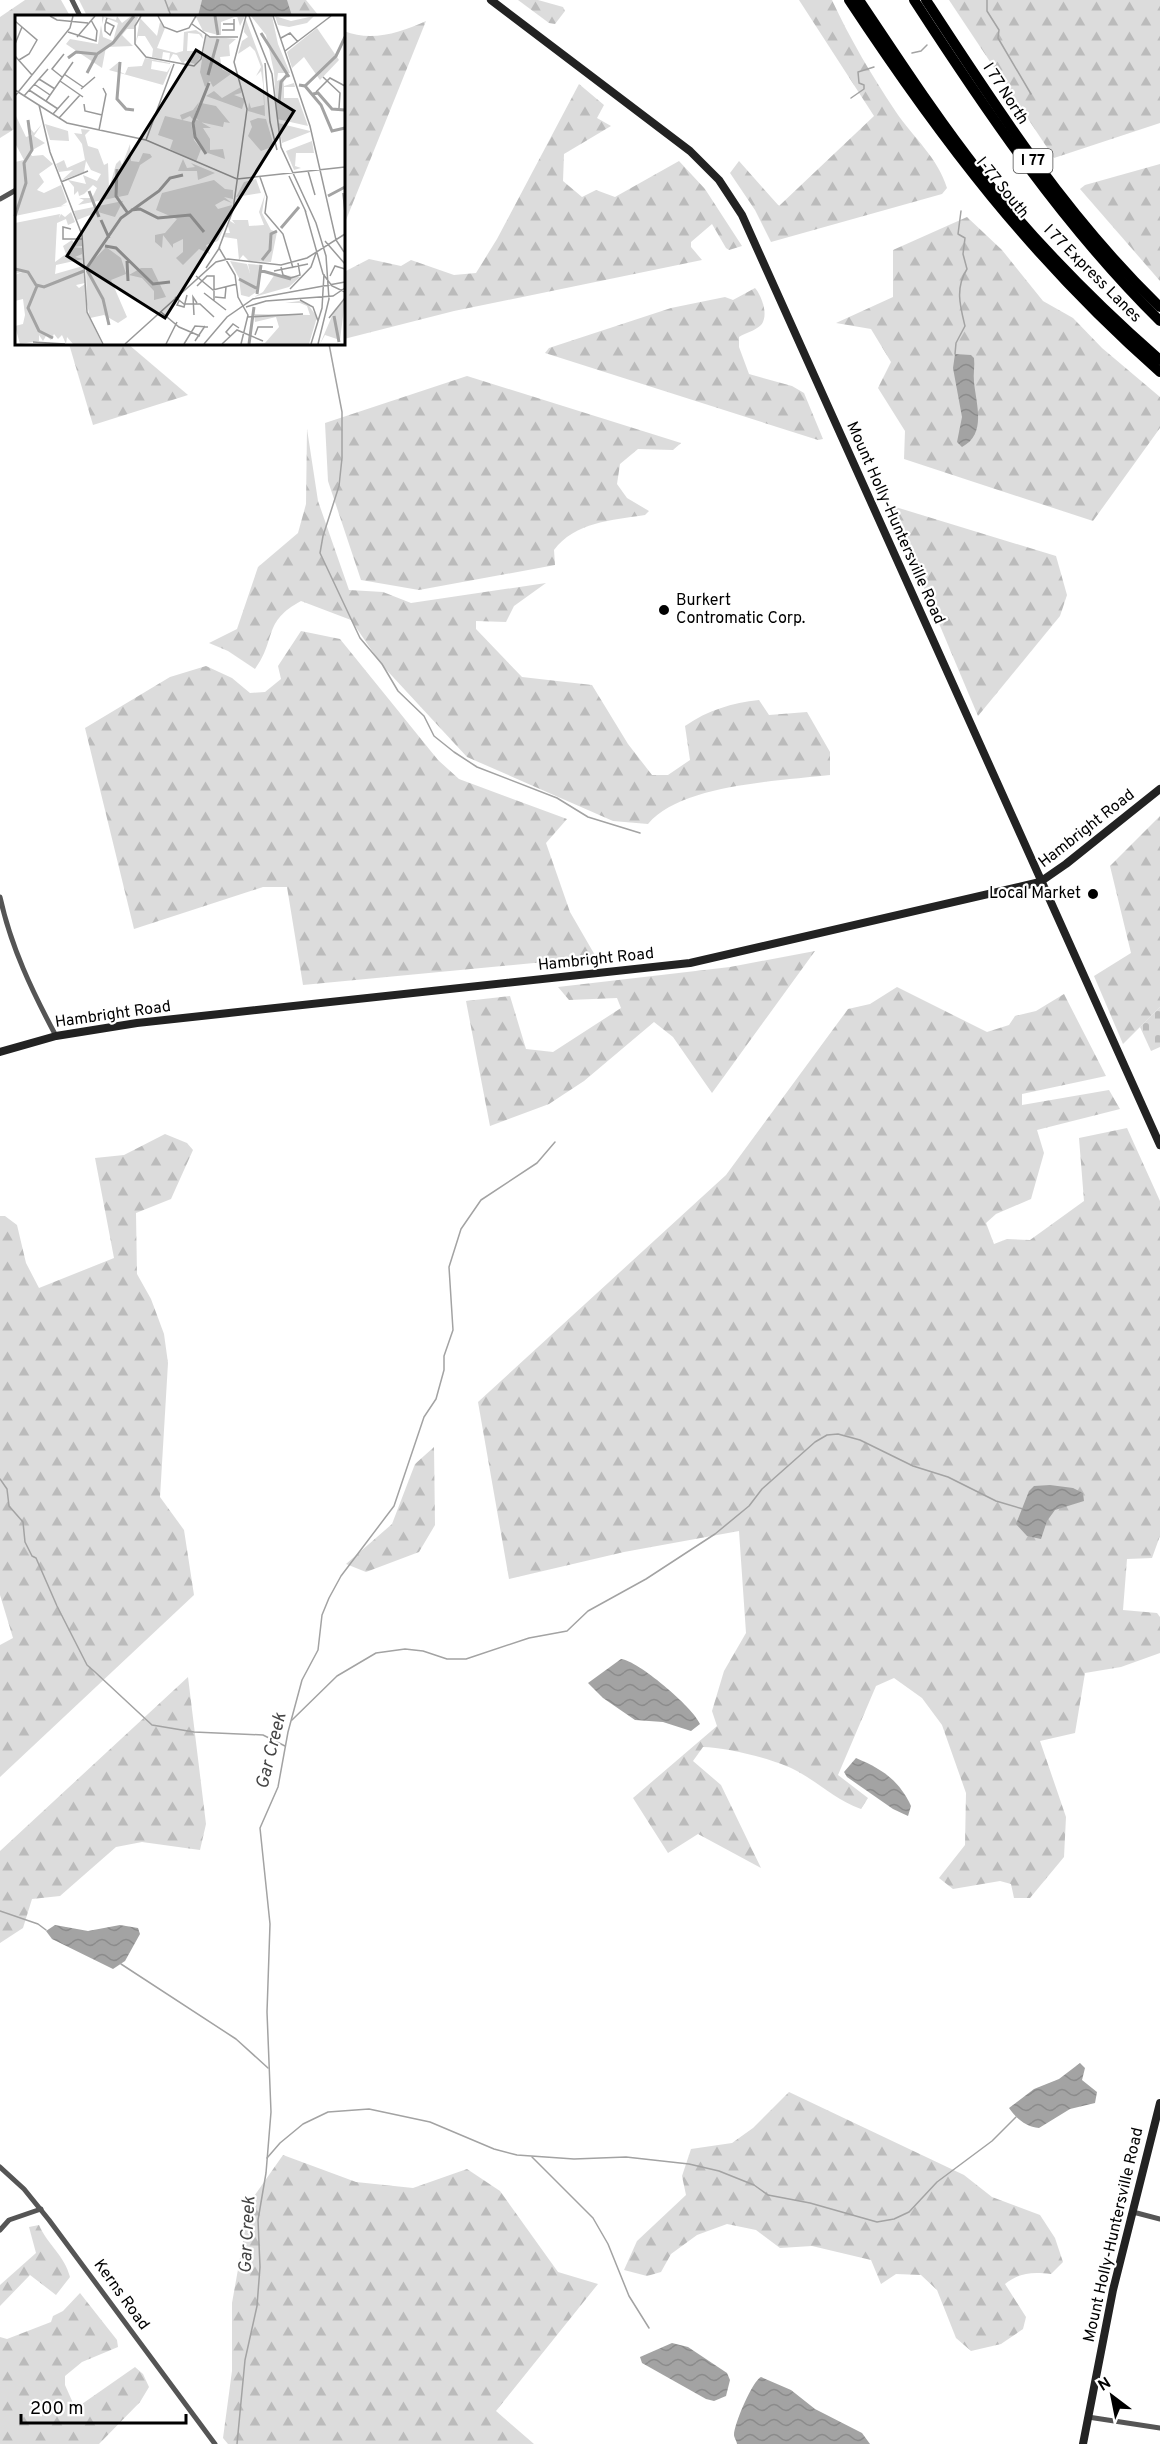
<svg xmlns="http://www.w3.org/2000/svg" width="1160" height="2444" viewBox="0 0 1160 2444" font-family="Overpass,sans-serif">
<defs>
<pattern id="forest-firs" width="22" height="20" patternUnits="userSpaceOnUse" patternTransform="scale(1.5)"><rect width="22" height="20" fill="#dcdcdc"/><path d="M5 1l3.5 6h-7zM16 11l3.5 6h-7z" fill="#bbb"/></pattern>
<pattern id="cemetery-stones" width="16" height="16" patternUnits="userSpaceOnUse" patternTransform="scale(1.5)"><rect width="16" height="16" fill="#dcdcdc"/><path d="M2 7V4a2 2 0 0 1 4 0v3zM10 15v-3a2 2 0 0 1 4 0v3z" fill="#bbb"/></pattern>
<pattern id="water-waves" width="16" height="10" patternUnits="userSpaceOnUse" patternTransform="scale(1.5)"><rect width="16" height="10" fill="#a3a3a3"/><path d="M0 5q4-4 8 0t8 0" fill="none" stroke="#8b8b8b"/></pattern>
</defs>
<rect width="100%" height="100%" fill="#fff"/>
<g fill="url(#forest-firs)">
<polygon points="25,0 61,0 70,16 16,16 16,128 0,138 0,17"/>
<polygon points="79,0 306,0 319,16 87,16"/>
<polygon points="518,0 538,0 563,7 565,11 555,24 549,23"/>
<path d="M 799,0 L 832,0 C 850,39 872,76 896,112 C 913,137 938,158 947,188 L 942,194 L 771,242 L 755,210 L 730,173 L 739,161 L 779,206 L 874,116 Z"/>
<polygon points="949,0 1160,0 1160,123 1054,158"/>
<path d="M 426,21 L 344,225 L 344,31 C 371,42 400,33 426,21 Z"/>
<polygon points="579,84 604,105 597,118 611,126 564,154 563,181 582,197 596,190 615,197 679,161 705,189 742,246 729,250 726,248 712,224 691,242 691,247 702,260 454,311 344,339 344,272 369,259 401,266 411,260 454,275 476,273 497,239"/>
<polygon points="1160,164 1160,281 1080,189 1085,185"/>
<polygon points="967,217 1002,250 1043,301 1073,318 1102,348 1160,397 1160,428 1093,521 904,459 905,431 878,388 891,362 871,329 836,323 893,297 893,250"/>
<path d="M 755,288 C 762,296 769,316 761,325 C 755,331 745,333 739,337 L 739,347 L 749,374 L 792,386 L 804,393 L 823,439 L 818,440 L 545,353 L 549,348 L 671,308 L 725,297 L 733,300 Z"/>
<polygon points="69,344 128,344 188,395 93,425"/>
<path d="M 467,376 L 681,443 L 673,450 L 638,449 L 620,464 L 617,484 L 627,498 L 649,511 L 645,515 C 612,520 575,522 554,550 L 555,565 L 419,590 L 361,580 L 328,481 L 325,423 Z"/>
<path d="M 307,429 L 318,501 L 349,590 L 383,592 L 411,603 L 546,583 L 514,606 L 506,622 L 476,621 L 476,629 L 522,677 L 592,685 L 628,744 L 652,775 L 668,775 L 690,760 L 685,726 C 708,710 732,703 759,700 L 769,715 L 807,712 L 830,752 L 830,775 C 780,781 681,784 648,824 L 613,821 L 467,757 L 381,664 L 351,620 L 301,601 C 262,622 277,639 255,669 L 228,651 L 209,643 L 237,629 L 258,567 L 298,533 L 306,504 Z"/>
<polygon points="889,505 1056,556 1067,595 1060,616 978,716"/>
<polygon points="301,631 340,639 438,760 459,779 567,819 546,843 570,912 596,957 303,985 287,887 263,887 134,929 85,728 170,677 206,666 232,678 250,693 265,692 281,679 278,666"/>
<polygon points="1160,816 1160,1007 1123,1044 1094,976 1131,953 1110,866"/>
<polygon points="815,951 712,1093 673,1037 654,1022 584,1081 549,1104 490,1126 466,1001 510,996 526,1049 553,1052 621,1008 617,998 569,1000 558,987 730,967"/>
<path d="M 897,987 L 987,1032 L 1009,1025 L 1015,1016 L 1036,1011 L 1064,994 L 1106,1076 L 1022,1094 L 1022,1105 L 1109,1090 L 1120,1109 L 1037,1130 L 1044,1153 L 1031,1199 L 996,1214 L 986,1223 L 994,1244 L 1007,1239 L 1030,1240 L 1084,1201 L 1079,1138 L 1127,1128 L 1160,1201 L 1160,1536 L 1152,1558 L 1127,1559 L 1123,1610 L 1157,1613 L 1160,1617 L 1160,1653 L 1121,1667 L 1085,1673 L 1075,1733 L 1040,1741 L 1066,1817 L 1064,1857 L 1030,1898 L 1014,1898 L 1011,1884 L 1000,1881 L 953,1889 L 939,1878 L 965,1845 L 966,1793 L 942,1725 L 922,1698 L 894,1678 L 876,1686 L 838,1775 L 868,1798 L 861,1809 C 834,1799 817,1781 793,1769 C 773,1759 725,1747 703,1747 L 693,1761 L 721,1785 L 761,1868 L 698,1834 L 668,1853 L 633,1798 L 717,1726 L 712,1711 L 724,1671 L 746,1633 L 739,1531 L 624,1552 L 509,1579 L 478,1402 L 726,1175 L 848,1009 L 870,1004 Z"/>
<polygon points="165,1134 187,1143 193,1150 171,1199 136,1213 137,1274 151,1299 164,1334 168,1363 160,1497 184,1530 194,1595 0,1777 0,1645 13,1638 0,1595 0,1216 5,1216 17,1225 26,1263 39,1288 114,1258 95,1158 124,1155"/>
<polygon points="434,1447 435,1525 419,1552 366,1572 346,1564 392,1524 415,1464"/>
<polygon points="188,1677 206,1824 200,1850 142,1842 116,1847 60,1896 32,1899 23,1928 0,1943 0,1851"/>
<path d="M 789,2092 L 964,2175 L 992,2197 L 1040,2215 L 1055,2238 L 1063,2262 L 1051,2274 C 1033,2272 1020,2272 1005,2284 L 1026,2317 L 1023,2329 L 1001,2344 L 971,2351 L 956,2338 L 937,2290 L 921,2275 L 896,2274 L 881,2284 L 871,2260 L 812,2246 L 780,2248 L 756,2230 L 727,2224 L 697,2235 L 671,2254 L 661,2272 L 647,2276 L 624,2270 L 637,2241 L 686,2195 L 682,2176 L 691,2149 L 732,2143 L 753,2128 Z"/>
<polygon points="283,2155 356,2182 413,2188 467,2169 500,2191 558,2272 598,2284 496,2411 534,2444 228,2444 223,2438 232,2371 232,2303 250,2202"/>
<path d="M 39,2225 C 47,2244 65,2256 70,2277 L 56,2295 L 30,2275 L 0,2306 L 0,2285 L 36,2253 L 29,2227 Z"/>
<polygon points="80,2293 117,2340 118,2347 82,2362 65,2376 65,2385 73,2403 82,2404 135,2367 143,2374 149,2387 140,2402 99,2444 0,2444 0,2337 7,2339 51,2322 53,2316 63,2311"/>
</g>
<polygon fill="url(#cemetery-stones)" points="1160,1007 1160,1047 1151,1051 1140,1027"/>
<g fill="url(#water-waves)">
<polygon points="202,0 287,0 292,16 198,16"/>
<path d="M 955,354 L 971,355 L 974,358 C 975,366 973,374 974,382 C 976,404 987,434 962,447 L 957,442 L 962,417 L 953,368 Z"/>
<polygon points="1050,1485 1073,1488 1083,1493 1084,1501 1055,1510 1047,1521 1041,1539 1027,1536 1016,1524 1029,1491 1034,1486"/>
<path d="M 621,1659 C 637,1660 693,1707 700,1724 L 691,1731 L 663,1722 L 635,1720 L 603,1698 L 588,1683 Z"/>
<path d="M 856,1758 C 882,1769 899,1780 911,1806 L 908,1816 L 893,1809 L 847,1777 L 844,1772 Z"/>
<polygon points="55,1925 88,1931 120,1925 138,1928 140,1934 125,1961 113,1969 52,1939 46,1931"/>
<path d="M 1080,2063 L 1085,2068 L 1082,2080 L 1097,2092 L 1095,2103 L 1070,2109 L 1039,2128 C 1026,2127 1016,2118 1009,2108 L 1034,2089 L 1059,2079 Z"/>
<polygon points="672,2343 688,2347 727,2373 730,2380 726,2396 714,2401 706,2399 642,2363 640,2357"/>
<path d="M 761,2377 L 791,2390 L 815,2409 L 862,2433 L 870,2444 L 737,2444 C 737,2442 734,2437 734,2435 C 734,2424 753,2380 761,2377 Z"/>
</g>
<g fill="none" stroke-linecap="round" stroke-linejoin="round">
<g stroke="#a3a3a3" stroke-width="1.5">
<polyline points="165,0 171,16"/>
<polyline points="987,0 987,11 999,30 998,38 1031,94"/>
<polyline points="912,53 921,51 927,45"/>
<polyline points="851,98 864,89 864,85 859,83 858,72 874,67"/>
<polyline points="329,344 342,412 342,458 339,486 323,536 320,553 360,638 382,664 398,691 424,716 434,736 454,752 477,767 557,798 588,817 640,833"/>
<path d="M 955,354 L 956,343 L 965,326 C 960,306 955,288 967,269 L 963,254 L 965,238 L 958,234 L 961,211"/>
<polyline points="0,1479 7,1489 9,1506 23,1522 25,1542 32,1556 36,1558 57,1606 87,1665 95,1672 152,1725 194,1732 263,1735 285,1746"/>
<polyline points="292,1720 337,1676 376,1653 405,1649 423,1651 447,1659 466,1659 529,1638 567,1631 588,1611 646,1579 715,1534 749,1506 762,1489 815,1442 827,1435 838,1434 860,1440 913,1466 948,1477 996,1501 1023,1509"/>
<polyline points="0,1911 38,1924 46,1930"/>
<polyline points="121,1964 236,2039 268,2068"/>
<polyline points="532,2157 593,2218 608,2244 629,2296 649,2328"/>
<polyline points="267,2158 280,2143 303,2124 328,2112 369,2109 430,2122 494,2149 517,2155 574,2159 626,2157 689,2164 719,2171 754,2185 768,2195 810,2203 877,2222 894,2219 909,2212 937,2182 992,2141 1016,2117"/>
<polyline points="237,2444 245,2360 257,2306 260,2267 258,2220 266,2173 271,2112 267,2012 270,1924 260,1828 278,1787 288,1732 302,1680 318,1650 322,1615 329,1598 341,1576 394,1506 424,1417 436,1399 444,1370 444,1356 453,1330 449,1267 461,1229 481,1200 537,1163 555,1142"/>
</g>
<g stroke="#555" stroke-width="5">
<polyline points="72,0 80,16"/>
<polyline points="0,199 16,190"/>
<path d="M 0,897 C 11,947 32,991 56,1036"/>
<polyline points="0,2167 24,2189 49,2220 215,2444"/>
<polyline points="1133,2212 1160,2219"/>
<polyline points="0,2230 9,2220 41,2209"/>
<polyline points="1088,2417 1160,2428"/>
</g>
<g stroke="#222" stroke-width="8">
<polyline points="491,0 690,151 719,180 742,215 1160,1145"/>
<polyline points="0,1052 56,1036 137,1023 690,963 1040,882 1066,864 1160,789"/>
<polyline points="1083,2444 1113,2290 1160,2103"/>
</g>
<g stroke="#000" stroke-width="10">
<path d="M 849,0 C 942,141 1032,259 1160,372"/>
<path d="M 859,0 C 898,58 936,117 980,173 C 1034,241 1095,303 1160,360"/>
<path d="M 914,0 C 988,114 1063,225 1160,321"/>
<path d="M 926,0 C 997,109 1066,216 1160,307"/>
</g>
</g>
<g fill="#000" stroke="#fff" stroke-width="2">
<circle cx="664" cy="610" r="6"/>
<circle cx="1093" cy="894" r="6"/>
</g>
<g text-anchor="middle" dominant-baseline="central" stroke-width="4.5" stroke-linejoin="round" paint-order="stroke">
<rect fill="#fff" stroke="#4c4c4c" stroke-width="1.5" x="1013.5" y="149" width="39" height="24" rx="4.5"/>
<g font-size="15" font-weight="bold" fill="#000">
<text x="1033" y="161">I 77</text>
</g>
<g font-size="16" fill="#000" stroke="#fff">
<text transform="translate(1005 94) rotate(57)">I 77 North</text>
<text transform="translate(1002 188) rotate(51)">I-77 South</text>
<text transform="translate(1092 274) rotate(45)">I 77 Express Lanes</text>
<text transform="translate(895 523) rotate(66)">Mount Holly-Huntersville Road</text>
<text transform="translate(1087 829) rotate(-38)">Hambright Road</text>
<text transform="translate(596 960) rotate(-6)">Hambright Road</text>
<text transform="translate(113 1015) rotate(-8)">Hambright Road</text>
<text transform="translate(1114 2235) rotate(-77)">Mount Holly-Huntersville Road</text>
<text transform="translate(121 2295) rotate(54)">Kerns Road</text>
</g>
<g font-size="16" fill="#000" stroke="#fff" text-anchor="start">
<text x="676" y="601">Burkert<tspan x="676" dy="18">Contromatic Corp.</tspan></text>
<text x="1081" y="894" text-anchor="end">Local Market</text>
</g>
<g font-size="18" font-style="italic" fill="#444" stroke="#fff">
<text transform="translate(272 1751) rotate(-76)">Gar Creek</text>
<text transform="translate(248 2235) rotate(-87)">Gar Creek</text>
</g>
</g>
<g transform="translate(15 15)">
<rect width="330" height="330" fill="#fff"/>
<path d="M 87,1 L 101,5 L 102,1 L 107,8 L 116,1 L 123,2 L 119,14 L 112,14 L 107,20 L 118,31 L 91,32 L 87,53 L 51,29 L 55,24 L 83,29 L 86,10 L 88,22 L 98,26 L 103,8 L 89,2 L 87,9 ZM 222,1 L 206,7 L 206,20 L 203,20 L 188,16 L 181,2 L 230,1 L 225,11 ZM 236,1 L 257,1 L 263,29 L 275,58 L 263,58 L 262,66 L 268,63 L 269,71 L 279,68 L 280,72 L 269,72 L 269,83 L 283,83 L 293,111 L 262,104 L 259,57 L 251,20 ZM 260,1 L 276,6 L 299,1 L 292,8 L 274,12 L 263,10 ZM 230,2 L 248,51 L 250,101 L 233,96 L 234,87 L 236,93 L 249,90 L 248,69 L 246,56 L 241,61 L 246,52 L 240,36 L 235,31 L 223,39 L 227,26 L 233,22 L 229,17 ZM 125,3 L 142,21 L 145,7 L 150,13 L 142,33 L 161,38 L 168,36 L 169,17 L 181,15 L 187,19 L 188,24 L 184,19 L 173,18 L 172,36 L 186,36 L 185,43 L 180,49 L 170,46 L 168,50 L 162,40 L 158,39 L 154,46 L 155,38 L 148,37 L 147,44 L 137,42 L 138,34 L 130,21 L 123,21 L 121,27 ZM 191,21 L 221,24 L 214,30 L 215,41 L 205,42 L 207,54 L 216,59 L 198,72 L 195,66 L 190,72 L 185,57 ZM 130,43 L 155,48 L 155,49 L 137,46 L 136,54 L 152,57 L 157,49 L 148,70 L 94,55 L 105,46 L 103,56 L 110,59 L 113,52 L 127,51 ZM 226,72 L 226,78 L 219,80 L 230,84 L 227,94 L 191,81 L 199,76 L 207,83 ZM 184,87 L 179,103 L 196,113 L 188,113 L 195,124 L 195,135 L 208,134 L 210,144 L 190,137 L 180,123 L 178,105 L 175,101 L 167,105 L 165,100 L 178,95 ZM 186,88 L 201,91 L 215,108 L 209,107 L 208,112 L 185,107 L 181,103 ZM 0,99 L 11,122 L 17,120 L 15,113 L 19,118 L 27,109 L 19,121 L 30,128 L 14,137 L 17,141 L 28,140 L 38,149 L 24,159 L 29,167 L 22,175 L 29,178 L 46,170 L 52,187 L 46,191 L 53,190 L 0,201 L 0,147 L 9,145 L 0,128 ZM 150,101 L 176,107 L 179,125 L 186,134 L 181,147 L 155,134 L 158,125 L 143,120 ZM 243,103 L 251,104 L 259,131 L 246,136 L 233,121 L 237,112 L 235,106 ZM 263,108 L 295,116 L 295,117 L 267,128 ZM 30,109 L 53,116 L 54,126 L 35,125 ZM 66,114 L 75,115 L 70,120 L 73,131 L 83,134 L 89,150 L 93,148 L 94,174 L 101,149 L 105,145 L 107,150 L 115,129 L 116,146 L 124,147 L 128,138 L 135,139 L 137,142 L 125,150 L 113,180 L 63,190 L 69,185 L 64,183 L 77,183 L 82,173 L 78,170 L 69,179 L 64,181 L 63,176 L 59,180 L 59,172 L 53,165 L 71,169 L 68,160 L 82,166 L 86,159 L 76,155 L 71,146 L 69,157 L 47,165 L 58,155 L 44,157 L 41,149 L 49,145 L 52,153 L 70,145 L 67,129 L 59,118 L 67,119 ZM 297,126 L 299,138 L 281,138 L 280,151 L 286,153 L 279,155 L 271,136 ZM 168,144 L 172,153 L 180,152 L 176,148 L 200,158 L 183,165 L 182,156 L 163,156 ZM 241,164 L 246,178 L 221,182 L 229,167 ZM 199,165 L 210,174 L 218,175 L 218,184 L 209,182 L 217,188 L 209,185 L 200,190 L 203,194 L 217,190 L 216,198 L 203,226 L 191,230 L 195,239 L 184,234 L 168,250 L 161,243 L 168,237 L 168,224 L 158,229 L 158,233 L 148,220 L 147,233 L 140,227 L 140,220 L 150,218 L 162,204 L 141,195 L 147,178 ZM 250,179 L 247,198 L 256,215 L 262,217 L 256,247 L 234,246 L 228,240 L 224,245 L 222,224 L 209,222 L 210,218 L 215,218 L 213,211 L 215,206 L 220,209 L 217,205 L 233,205 L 234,211 L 249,210 L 244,197 ZM 108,186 L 100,202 L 83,197 L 62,205 L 59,196 ZM 56,197 L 60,207 L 53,210 L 51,204 L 42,208 L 40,247 L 51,239 L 48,231 L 57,225 L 59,228 L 66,224 L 67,231 L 57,232 L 67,233 L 67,239 L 60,242 L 68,244 L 41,250 L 40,259 L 68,251 L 70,268 L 61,270 L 64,273 L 70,269 L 71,296 L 87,329 L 58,329 L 52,322 L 51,329 L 47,320 L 43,324 L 39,319 L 36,325 L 31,321 L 28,326 L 24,320 L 24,326 L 5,329 L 0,311 L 8,309 L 10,300 L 8,284 L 0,286 L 0,260 L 7,257 L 0,259 L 0,208 L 45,199 L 44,203 L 46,199 L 50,202 ZM 91,232 L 106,243 L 111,259 L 96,265 L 112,302 L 103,308 L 89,300 L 75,303 L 72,289 L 71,253 ZM 215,246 L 232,249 L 235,258 L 233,249 L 246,250 L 241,277 L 234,282 L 226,280 L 224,263 ZM 126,253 L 137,253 L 151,282 L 139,285 L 139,276 L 127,263 L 114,260 ZM 260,259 L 285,262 L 274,272 L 239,282 L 248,277 ZM 330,285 L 325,325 L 310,320 L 305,329 L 320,294 ZM 284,286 L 292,288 L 302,302 L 294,329 L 237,329 L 250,328 L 264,312 L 261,302 L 240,307 L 239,299 L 295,300 L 292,291 L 285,288 L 270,288 Z" fill="#dcdcdc"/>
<path d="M 302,13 L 324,45 L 305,65 L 289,42 L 277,53 L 272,37 Z" fill="#dcdcdc"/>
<path fill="none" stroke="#a3a3a3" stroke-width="3" d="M 200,1 L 203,20M 246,18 L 274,62M 53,43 L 61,37 L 81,39M 105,47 L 102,84 L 111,94 L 119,95M 72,58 L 82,39 L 98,28 L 119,1M 193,60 L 203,24M 284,70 L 290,71 L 306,90 L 317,116 L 330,113M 290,71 L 321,41 L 330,22M 298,79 L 303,78 L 317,94 L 330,95M 264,88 L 266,67 L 272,60M 191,139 L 180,122 L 178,108 L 194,68M 102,154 L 101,181 L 112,197M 74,176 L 84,202M 313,181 L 330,172M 116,195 L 125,194 L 143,203 L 175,200 L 189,217M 0,201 L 11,168 L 9,148 L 17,135 L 13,105M 86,205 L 94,223M 266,213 L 284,192M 90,231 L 101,233 L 138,269 L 155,267M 247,245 L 255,235 L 256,219 L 262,216M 112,246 L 113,266M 0,254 L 13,257 L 21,270 L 29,272 L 69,256M 71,254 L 106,203 L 144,176 L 155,163 L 168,160M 72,255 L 88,284 L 94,310M 244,255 L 276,264M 224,264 L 243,274M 22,271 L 13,293 L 24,316 L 38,323M 242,279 L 246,250M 319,301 L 324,327M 234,329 L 239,292"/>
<path fill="none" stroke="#999" stroke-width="1.5" d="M 35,1 L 42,5 L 73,8M 126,1 L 120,11 L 120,29 L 131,42 L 179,51 L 186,44 L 191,19M 143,1 L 149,12 L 162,17 L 174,13 L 181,1M 234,1 L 257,59 L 266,132 L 301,208 L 311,241 L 314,284 L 303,329M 258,1 L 295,111 L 321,225 L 329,237M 0,6 L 22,25 L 14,39 L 4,45M 91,7 L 99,11 L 95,20 L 90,16 L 90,10 L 91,7 L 91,6 L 92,3M 177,9 L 195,22 L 223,22M 218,9 L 208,9 L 219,9M 207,15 L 219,15 L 219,4M 53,17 L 81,26 L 82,16 L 76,5M 62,22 L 80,1M 266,23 L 275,18 L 283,27M 0,29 L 7,12M 270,36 L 316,1M 0,41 L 17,60M 250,48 L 255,107 L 262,135M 49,59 L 68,72M 47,62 L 37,54 L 49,39M 308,62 L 325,78 L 324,93M 24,64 L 40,74M 45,66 L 68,82M 19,69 L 35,80M 66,74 L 80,62M 0,75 L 52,108 L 131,125 L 222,164 L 330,152M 14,75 L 43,94M 301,77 L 315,63 L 330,71M 0,81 L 55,13 L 58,1M 9,81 L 33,54M 31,86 L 58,47M 69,89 L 70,96 L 87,100M 24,90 L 35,137 L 67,220 L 72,297 L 88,329M 38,99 L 54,81M 44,103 L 65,80M 84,115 L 91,79 L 88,73M 131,125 L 159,49M 293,156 L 300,180M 274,161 L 291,197M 245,162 L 252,182 L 250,198 L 268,219 L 278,253M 46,167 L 73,156M 328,178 L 330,198M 290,195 L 308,259 L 317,271 L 330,277M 56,214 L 48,212 L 48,224 L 68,224M 310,226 L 330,249M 266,252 L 268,260 L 276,263 L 285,260 L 283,248M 191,253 L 205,232M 259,256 L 293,249M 181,261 L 198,275 L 222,269M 315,261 L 320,251 L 330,254M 182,271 L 192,261 L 199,261 L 199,286M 275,274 L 296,252 L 301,238M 189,278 L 211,295M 160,282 L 169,289 L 185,289 L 199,302M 200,282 L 210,283 L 211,272M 285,285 L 298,292 L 303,306M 164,286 L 162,290 L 169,292 L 172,280M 231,292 L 251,286 L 318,281 L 330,273M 146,297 L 164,312 L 185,321M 179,300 L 178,282 L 182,288M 232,302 L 288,299M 314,303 L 330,283M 240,320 L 243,312 L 258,312M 215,321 L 211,317 L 218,309 L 224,313M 180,326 L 190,311M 18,327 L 50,329M 110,329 L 201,247 L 213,244 L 266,250 L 292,243 L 330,219M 151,329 L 162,307M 169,329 L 180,311 L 193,312M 189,329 L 212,302 L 238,284 L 330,267M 207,329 L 222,315 L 248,326M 226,329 L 233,300 L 223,282 L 220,260 L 204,233 L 218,195 L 232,94 L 219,47 L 231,1M 296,329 L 307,293 L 309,259"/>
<path fill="#000" fill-opacity="0.15" stroke="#000" stroke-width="3" d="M 181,35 L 279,96 L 150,303 L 52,241 Z"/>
<rect width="330" height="330" fill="none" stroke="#000" stroke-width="3"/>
</g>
<g transform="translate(1112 2396) rotate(328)" stroke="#ffffff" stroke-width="4.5" paint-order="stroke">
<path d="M0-4.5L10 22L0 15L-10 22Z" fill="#000000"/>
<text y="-9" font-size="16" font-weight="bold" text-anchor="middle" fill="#000000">N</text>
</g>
<path d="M21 2414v9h165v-9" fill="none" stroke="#000000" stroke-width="3"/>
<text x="30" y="2414" font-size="18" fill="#000000" stroke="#ffffff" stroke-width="4.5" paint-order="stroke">200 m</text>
</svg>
